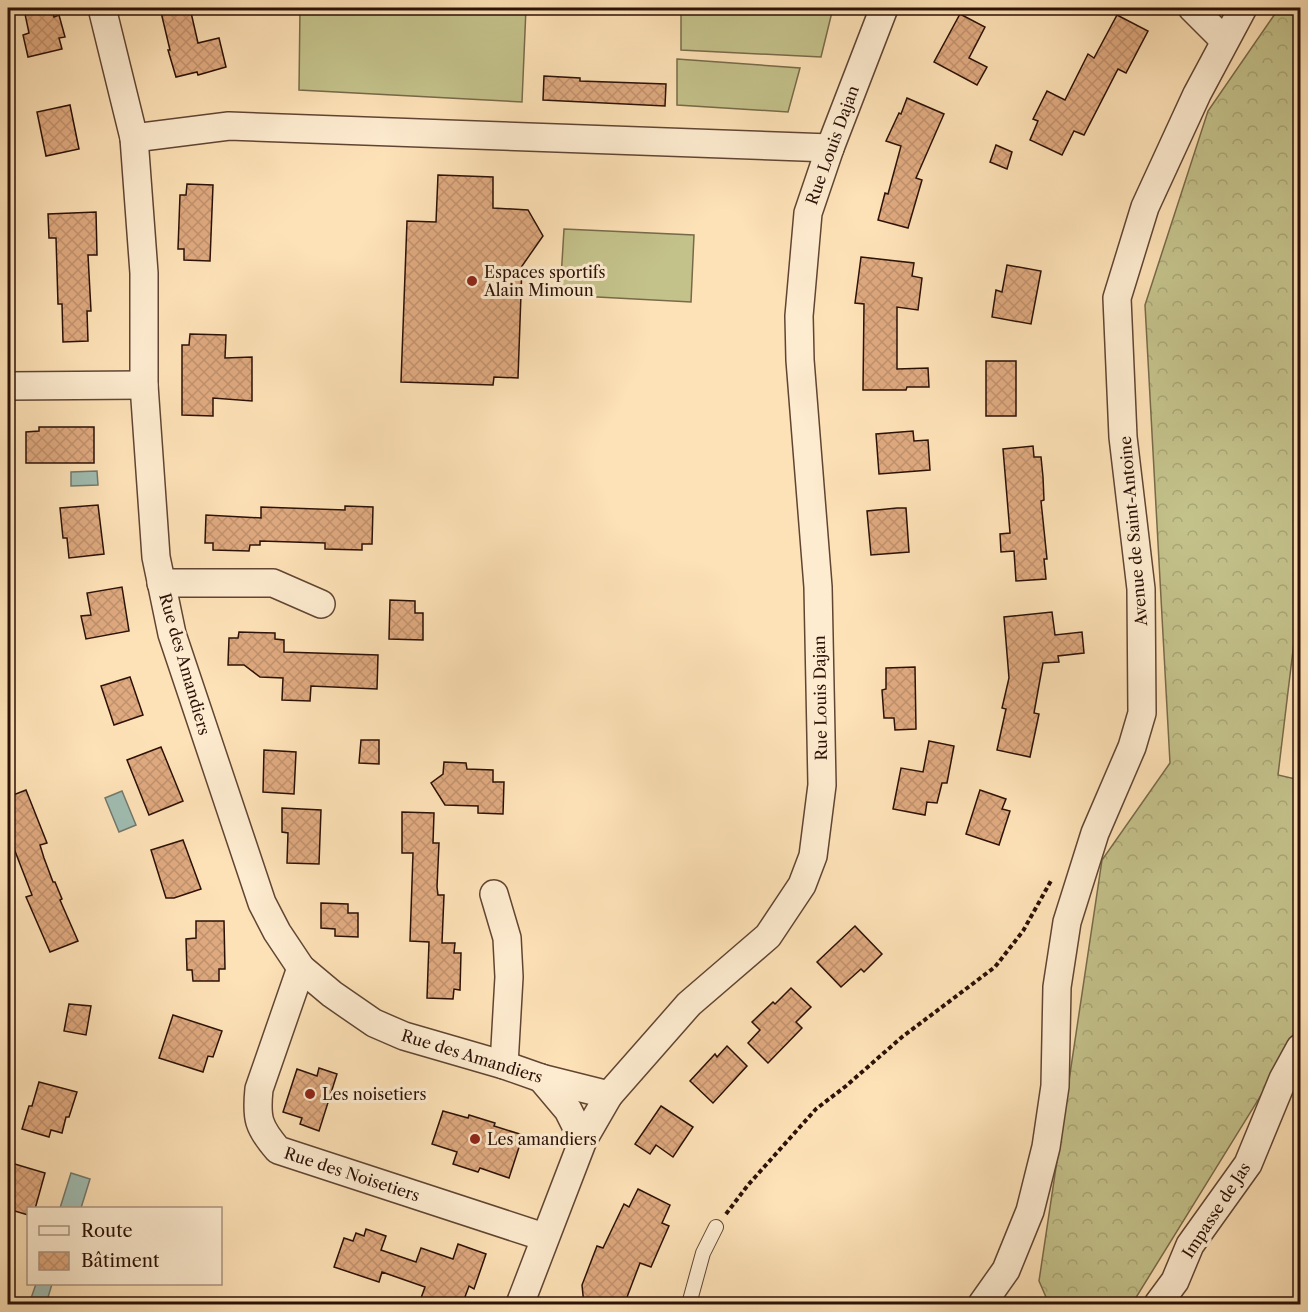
<svg xmlns="http://www.w3.org/2000/svg" width="1308" height="1312" viewBox="0 0 1308 1312" font-family="'Libre Caslon Text',serif">
<defs>
<pattern id="forest-crowns" width="20" height="18" patternUnits="userSpaceOnUse" patternTransform="scale(1.5)"><rect width="20" height="18" fill="#c4c28b"/><path d="M2 6a3 3 0 1 1 6 0M12 15a3 3 0 1 1 6 0" fill="none" stroke="#a9a676"/></pattern>
<pattern id="building-cross-hatch" width="8" height="8" patternUnits="userSpaceOnUse" patternTransform="scale(1.5)"><rect width="8" height="8" fill="#e0aa80"/><path d="M0 0l8 8M0 8l8-8" fill="none" stroke="#c0916d"/></pattern>
</defs>
<rect width="100%" height="100%" fill="#fee2b7"/>
<filter id="stains"><feTurbulence type="fractalNoise" baseFrequency=".00333" numOctaves="4"/><feColorMatrix values="0 0 0 0 .2 0 0 0 0 .09 0 0 0 0 .02 0 0 0 .5 -.17"/></filter>
<radialGradient id="worn" r=".72"><stop offset=".6" stop-color="#630" stop-opacity="0"/><stop offset="1" stop-color="#630" stop-opacity=".3"/></radialGradient>
<polygon fill="url(#forest-crowns)" stroke="#786a49" stroke-width="1.5" points="1279,8 1300,8 1300,592 1278,775 1300,780 1300,1032 1132,1304 1049,1304 1039,1281 1102,860 1170,763 1145,305 1208,111"/>
<g fill="#c4c28b" stroke="#786a49" stroke-width="1.5">
<polygon points="300,8 526,8 522,102 299,90"/>
<polygon points="681,8 833,8 821,57 681,50"/>
<polygon points="677,59 800,68 788,112 677,105"/>
<polygon points="564,229 694,235 691,302 560,295"/>
</g>
<g fill="#a0bdb2" stroke="#71786e" stroke-width="1.5">
<polygon points="97,471 98,485 71,486 71,472"/>
<polygon points="122,791 136,825 119,832 105,798"/>
<polygon points="71,1173 90,1179 81,1208 60,1208"/>
<polygon points="36,1284 52,1284 46,1304 29,1304"/>
</g>
<g fill="url(#building-cross-hatch)" stroke="#2b1107" stroke-width="1.5">
<polygon points="52,8 54,17 59,15 65,37 59,38 62,49 28,57 23,35 29,33 25,14"/>
<polygon points="160,8 190,8 198,43 219,38 226,67 198,75 197,72 176,77 168,50 170,50"/>
<polygon points="960,14 985,27 969,58 987,67 977,85 934,62"/>
<polygon points="1117,15 1148,31 1126,73 1118,69 1084,135 1074,131 1062,155 1030,140 1038,121 1033,119 1047,91 1065,100 1088,54 1094,58"/>
<polygon points="544,76 580,78 580,81 666,84 665,106 543,100"/>
<polygon points="907,98 944,114 916,178 922,180 908,228 878,220 885,193 888,194 901,146 886,141 899,113 901,114"/>
<polygon points="70,105 79,149 46,156 37,112"/>
<polygon points="996,145 1012,152 1007,169 990,162"/>
<polygon points="438,175 493,177 493,208 528,210 543,236 522,266 518,378 494,377 493,385 401,382 407,221 436,222"/>
<polygon points="187,184 213,185 210,261 184,260 184,249 178,249 180,195 186,195"/>
<polygon points="96,212 97,255 88,255 91,311 87,311 88,341 63,342 62,304 58,304 56,238 49,238 48,214"/>
<polygon points="861,257 914,263 912,276 922,278 918,310 897,307 897,369 928,368 929,387 907,387 906,390 863,390 864,304 855,303"/>
<polygon points="1007,265 1041,271 1031,324 992,317 996,290 1002,292"/>
<polygon points="190,334 226,335 225,358 252,357 252,401 213,398 213,416 182,415 182,345 189,345"/>
<rect x="986" y="361" width="30" height="55"/>
<polygon points="39,427 94,427 94,463 26,463 26,432 39,431"/>
<polygon points="913,431 914,441 928,440 930,470 879,474 876,434"/>
<polygon points="1033,446 1034,457 1041,457 1043,477 1044,500 1041,501 1047,559 1044,559 1046,579 1016,581 1014,551 1001,552 1000,534 1010,533 1003,449"/>
<polygon points="98,505 104,554 69,558 67,538 63,538 60,508"/>
<polygon points="345,506 373,507 372,544 362,544 362,550 325,549 325,543 260,541 260,545 250,545 249,551 213,550 213,543 205,543 206,515 261,518 261,507 345,510"/>
<polygon points="897,508 906,508 909,552 871,555 867,511"/>
<polygon points="122,587 129,631 86,639 81,616 91,615 87,593"/>
<polygon points="390,600 415,601 415,613 423,613 423,640 389,639"/>
<polygon points="1052,612 1055,635 1082,632 1084,653 1058,656 1059,662 1043,663 1034,713 1039,714 1030,757 997,750 1006,709 1002,708 1009,678 1004,617"/>
<polygon points="239,632 275,633 275,639 284,640 284,652 378,655 377,689 311,686 310,701 282,700 283,678 260,677 244,665 228,665 229,638 238,638"/>
<polygon points="915,667 916,729 895,730 894,718 884,718 882,690 886,689 886,668"/>
<polygon points="130,677 143,715 114,725 101,686"/>
<polygon points="361,740 379,740 379,764 359,763"/>
<polygon points="929,741 954,746 947,783 942,783 937,803 927,802 925,815 893,809 901,768 923,772"/>
<polygon points="161,747 183,801 149,815 127,760"/>
<polygon points="264,750 296,752 294,794 263,792"/>
<polygon points="444,762 466,763 467,769 493,770 493,782 504,782 503,814 478,813 478,806 445,805 431,783 443,774"/>
<polygon points="26,790 47,843 40,845 44,858 53,882 55,882 62,899 60,900 78,941 50,952 26,897 32,895 8,833 8,797"/>
<polygon points="980,790 1006,799 1002,809 1010,811 999,845 966,834"/>
<polygon points="282,808 321,810 319,864 287,863 288,833 282,832"/>
<polygon points="402,812 434,813 433,843 439,843 437,887 438,895 444,895 442,943 455,943 454,953 461,953 460,990 454,989 453,999 427,998 429,942 410,941 413,853 402,853"/>
<polygon points="183,840 201,889 174,898 166,898 151,850"/>
<polygon points="321,903 348,904 348,913 358,913 358,937 335,936 335,929 321,928"/>
<polygon points="196,921 224,921 225,969 219,969 219,981 193,981 192,970 187,970 186,939 196,938"/>
<polygon points="855,926 882,954 864,972 861,969 841,987 817,962"/>
<polygon points="791,988 811,1007 796,1022 802,1028 768,1063 748,1043 760,1030 752,1022 773,1002 775,1004"/>
<polygon points="69,1004 91,1006 86,1035 64,1031"/>
<polygon points="173,1015 222,1031 213,1057 208,1056 203,1072 159,1058"/>
<polygon points="727,1046 747,1066 713,1103 690,1081 715,1054 717,1057"/>
<polygon points="319,1068 337,1074 319,1131 300,1124 302,1118 283,1112 297,1069 317,1076"/>
<polygon points="39,1082 77,1092 69,1117 66,1117 62,1133 51,1130 49,1137 22,1129 29,1106 32,1106"/>
<polygon points="661,1106 693,1127 673,1157 656,1145 650,1154 635,1144"/>
<polygon points="443,1111 468,1118 469,1115 495,1123 494,1126 523,1135 509,1178 480,1168 478,1172 453,1164 457,1152 432,1144"/>
<polygon points="8,1162 45,1173 35,1209 28,1209 28,1215 8,1209"/>
<polygon points="638,1189 670,1205 662,1223 669,1226 651,1267 640,1263 624,1305 584,1305 582,1285 597,1246 603,1248 624,1204 629,1207"/>
<polygon points="366,1229 386,1236 381,1250 416,1262 421,1248 453,1259 458,1244 486,1254 474,1289 469,1286 462,1305 440,1305 421,1298 425,1287 382,1272 379,1282 334,1267 344,1238 353,1241 356,1233 364,1236"/>
</g>
<g fill="none" stroke-linecap="round" stroke-linejoin="round">
<defs>
<polyline id="lane" points="689,1304 703,1253 716,1227"/>
<g id="street">
<polyline points="102,8 134,138 144,273 144,385 156,557 172,634 262,903 277,932 301,968 332,994 374,1023 404,1036 504,1065 541,1078 609,1095"/>
<polyline points="1192,8 1224,40"/>
<polyline points="134,138 229,126 830,148"/>
<polyline points="8,386 144,385"/>
<polyline points="161,583 273,583 321,604"/>
<polyline points="494,894 507,938 509,977 504,1065"/>
<path d="M 301,968 L 259,1089 C 256,1118 258,1127 278,1150 L 544,1237"/>
<polyline points="541,1078 568,1110 583,1140"/>
<polyline points="520,1304 583,1140 609,1095 689,1004 768,936 802,885 813,856 822,785 818,587 800,360 799,316 808,213 830,148 884,8"/>
<polyline points="982,1304 1006,1270 1030,1211 1046,1147 1055,1086 1057,987 1067,922 1095,833 1132,747 1142,713 1141,589 1123,437 1117,298 1145,207 1197,94 1243,8"/>
<polyline points="1158,1304 1175,1281 1190,1245 1248,1164 1283,1079 1300,1048"/>
</g>
</defs>
<use href="#lane" stroke="#604533" stroke-width="16"/>
<use href="#street" stroke="#604533" stroke-width="30"/>
<polyline stroke="#2b1107" stroke-width="4" stroke-dasharray="4.5 3" stroke-linecap="butt" points="726,1214 748,1185 816,1109 846,1086 902,1037 995,967 1023,931 1052,879"/>
<use href="#lane" stroke="#feecd0" stroke-width="14"/>
<use href="#street" stroke="#feecd0" stroke-width="27"/>
</g>
<g fill="#8f2418" stroke="#feecd0" stroke-width="2">
<circle cx="472" cy="281" r="6"/>
<circle cx="310" cy="1094" r="6"/>
<circle cx="475" cy="1139" r="6"/>
</g>
<g text-anchor="middle" dominant-baseline="central" stroke-width="6" stroke-linejoin="round" paint-order="stroke">
<g font-size="16" fill="#2b1107" stroke="#feecd0">
<text transform="translate(832 145) rotate(-70)">Rue Louis Dajan</text>
<text transform="translate(1133 531) rotate(-95)">Avenue de Saint-Antoine</text>
<text transform="translate(185 664) rotate(74)">Rue des Amandiers</text>
<text transform="translate(820 698) rotate(-91)">Rue Louis Dajan</text>
<text transform="translate(472 1056) rotate(17)">Rue des Amandiers</text>
<text transform="translate(352 1174) rotate(18)">Rue des Noisetiers</text>
<text transform="translate(1216 1210) rotate(-57)">Impasse de Jas</text>
</g>
<g font-size="16" fill="#2b1107" stroke="#feecd0" text-anchor="start">
<text x="484" y="272">Espaces sportifs<tspan x="484" dy="18">Alain Mimoun</tspan></text>
<text x="322" y="1094">Les noisetiers</text>
<text x="487" y="1139">Les amandiers</text>
</g>
</g>
<rect width="1308" height="1312" fill="none" stroke="#fee2b7" stroke-width="30"/>
<rect x="9" y="9" width="1290" height="1294" fill="none" stroke="#2b1107" stroke-width="3"/>
<rect x="15" y="15" width="1278" height="1282" fill="none" stroke="#2b1107" stroke-width="1.5"/>
<rect x="27" y="1207" width="195" height="78" fill="#feecd0" stroke="#aa9480" stroke-width="1.5"/>
<rect x="39" y="1226" width="30" height="9" fill="#feecd0" stroke="#aa9480" stroke-width="1.5"/>
<text x="81" y="1237" font-size="18" fill="#2b1107">Route</text>
<rect x="39" y="1252" width="30" height="18" fill="url(#building-cross-hatch)" stroke="#aa9480" stroke-width="1.5"/>
<text x="81" y="1267" font-size="18" fill="#2b1107">Bâtiment</text>
<rect width="100%" height="100%" filter="url(#stains)"/>
<rect width="100%" height="100%" fill="url(#worn)"/>
</svg>
